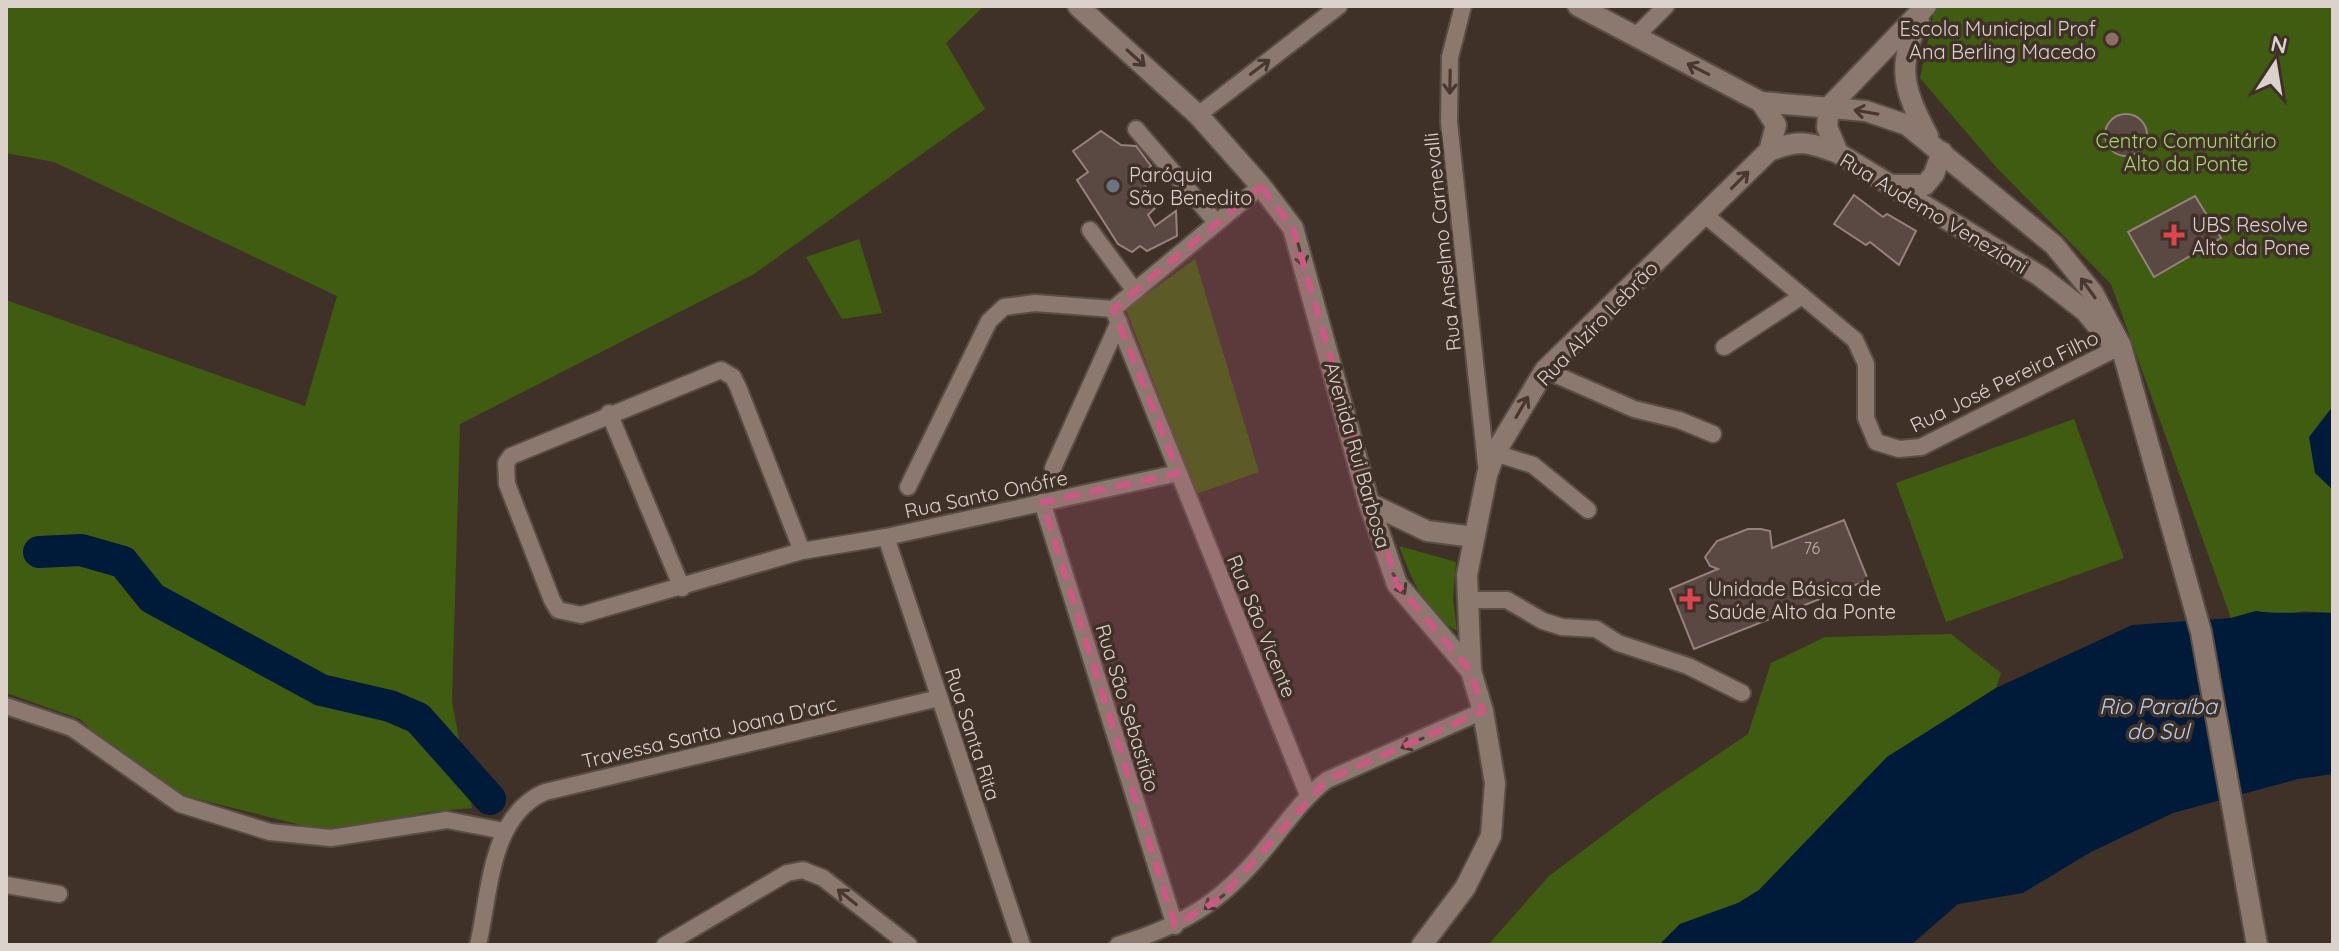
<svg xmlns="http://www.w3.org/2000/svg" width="2339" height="951" viewBox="0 0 2339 951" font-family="Quicksand,sans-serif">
<rect width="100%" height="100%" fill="#403128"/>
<g fill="#405c11">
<polygon points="6,6 984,6 946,43 985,109 754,274 460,424 452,702 472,808 428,812 328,832 182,795 126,763 80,719 6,693 6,300 305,406 337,296 54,162 6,153"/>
<polygon points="1939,6 2333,6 2333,613 2303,611 2282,615 2256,611 2231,618 2111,284 1997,168 1920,78 1934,12"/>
<polygon points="859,239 882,313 842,319 806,257"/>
<polygon points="1195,259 1259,472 1196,494 1126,309"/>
<polygon points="2074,419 2124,558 1946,622 1896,483"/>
<path d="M 1399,546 L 1456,562 L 1453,599 L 1457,631 C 1426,614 1411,578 1399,546 Z"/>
<polygon points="1951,634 2001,673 1996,688 1887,757 1759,890 1738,903 1680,924 1659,945 1488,945 1549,876 1649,801 1748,734 1771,663 1825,637"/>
</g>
<g fill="#001b3a">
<polygon points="2333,406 2333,490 2315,473 2309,437"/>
<path d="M 2256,611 C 2282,615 2306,611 2333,613 L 2333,774 L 2298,779 L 2173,813 L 2091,852 L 2023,893 L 1958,904 L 1911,945 L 1659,945 L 1680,924 L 1738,903 L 1759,890 L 1887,757 L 1996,688 L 2132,625 L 2231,618 Z"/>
</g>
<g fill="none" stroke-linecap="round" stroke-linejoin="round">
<polyline stroke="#001b3a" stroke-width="32" points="39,552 81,550 123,562 152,598 321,690 390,706 418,718 490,799"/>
</g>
<g fill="#5a4843" stroke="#96817c" stroke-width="2">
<circle cx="2126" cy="135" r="21"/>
<polygon points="1101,131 1121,145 1136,146 1151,166 1140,177 1157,206 1148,215 1155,226 1176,211 1177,236 1147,251 1140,246 1132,252 1118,244 1077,180 1088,172 1073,151"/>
<polygon points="1854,195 1883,217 1887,214 1916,231 1899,265 1870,242 1866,245 1834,224"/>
<polygon points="2195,196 2221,238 2154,277 2128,232"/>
<polygon points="1844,520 1868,580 1694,649 1670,589 1718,569 1710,566 1705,557 1717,541 1748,529 1761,529 1770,531 1772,548"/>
</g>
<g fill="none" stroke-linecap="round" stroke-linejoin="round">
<defs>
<g id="street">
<polyline points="1463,6 1450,57 1449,122 1487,473"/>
<polyline points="1635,37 1666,6"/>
<polyline points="1198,115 1339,6"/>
<polyline points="1136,129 1216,222"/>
<polyline points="1261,186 1113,309 1308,795"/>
<polyline points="1705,215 1855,340 1866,364 1866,418 1876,442 1899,449 1921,447 2121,346"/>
<polyline points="1090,230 1135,291"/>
<polyline points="1724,347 1802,296"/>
<polyline points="1545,370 1634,409 1679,420 1713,434"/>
<polyline points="609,413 682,588"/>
<polyline points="1495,453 1533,465 1588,510"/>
<polyline points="1053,468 1119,322"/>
<polyline points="908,487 989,321 1004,307 1035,303 1113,309"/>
<polyline points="1042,502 1175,926"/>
<polyline points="886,537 1022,945"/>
<polyline points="802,551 738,387 733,377 721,370 511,456 506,463 507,484 552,600 558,610 581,615 802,551 886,537 1178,473"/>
<polyline points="1468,600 1507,600 1543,621 1562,627 1596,629 1618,643 1688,666 1742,693"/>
<polyline points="6,706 72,728 180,804 270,832 331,838 447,820 504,831"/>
<polyline points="6,885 59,894"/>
<path d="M 478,945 C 490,893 490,815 545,792 L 939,698"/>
<polyline points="665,945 787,873 803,870 823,878 909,945"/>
<path d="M 1118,945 C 1184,925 1221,903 1265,849 C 1285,825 1302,799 1327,780 L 1483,711"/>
</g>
<g id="secondary">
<polyline points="1078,6 1198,115 1261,186 1293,228 1369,503 1397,584 1471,671 1483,711 1495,783 1491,836 1465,888 1422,945"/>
<polyline points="1578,6 1761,102 1866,111 1907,125 2054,245 2093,293 2121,346 2201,632 2257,945"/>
<path d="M 1919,20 C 1895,67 1905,92 1928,136"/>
<path d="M 1769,151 C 1800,139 1808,142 1838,153 L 2040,276 L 2085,311 L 2108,339"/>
<polyline points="1838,153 1827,127 1829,107 1926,6"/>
<polyline points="1890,185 1925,185 1934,174 1942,152"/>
<polyline points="1369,503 1427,531 1474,537"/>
<polyline points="1471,671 1467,575 1487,475 1495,453 1545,370 1769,151 1776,125 1761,102"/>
</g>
</defs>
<use href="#street" stroke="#594d45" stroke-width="20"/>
<use href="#secondary" stroke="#594d45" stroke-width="24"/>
<use href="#street" stroke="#8b796f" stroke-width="16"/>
<use href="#secondary" stroke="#8b796f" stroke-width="20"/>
</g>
<defs><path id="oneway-shaft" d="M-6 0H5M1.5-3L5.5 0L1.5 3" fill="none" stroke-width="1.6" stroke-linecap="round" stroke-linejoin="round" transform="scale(2)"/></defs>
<g stroke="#48382f">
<use href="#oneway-shaft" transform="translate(1136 58) rotate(42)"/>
<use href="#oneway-shaft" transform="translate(1260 67) rotate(-37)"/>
<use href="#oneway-shaft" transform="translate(1698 69) rotate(-153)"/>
<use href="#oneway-shaft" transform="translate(1450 82) rotate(91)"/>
<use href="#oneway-shaft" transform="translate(1866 112) rotate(-170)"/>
<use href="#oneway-shaft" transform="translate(1740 180) rotate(-45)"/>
<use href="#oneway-shaft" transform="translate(1301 255) rotate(75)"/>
<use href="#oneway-shaft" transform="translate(2088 288) rotate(-126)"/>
<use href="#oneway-shaft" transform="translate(1522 407) rotate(-60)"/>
<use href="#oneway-shaft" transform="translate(1399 584) rotate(60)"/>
<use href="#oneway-shaft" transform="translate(1412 743) rotate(156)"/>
<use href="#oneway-shaft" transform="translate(847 897) rotate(-141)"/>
<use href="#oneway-shaft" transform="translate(1214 902) rotate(144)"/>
</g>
<path fill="#cb5983" fill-opacity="0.2" stroke="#cb5983" stroke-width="6" stroke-dasharray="16 10" stroke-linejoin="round" d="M 1261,186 L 1293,228 L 1397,584 L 1471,671 L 1483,711 L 1327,780 L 1221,898 L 1175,926 L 1042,502 L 1178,473 L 1113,309 Z"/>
<circle fill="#8d6e63" stroke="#403128" stroke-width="3" cx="2112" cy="39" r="8"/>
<circle fill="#6b7280" stroke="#403128" stroke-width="3" cx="1113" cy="186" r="8"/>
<g fill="#e0444e" stroke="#403128" stroke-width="3">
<path d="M2170 223h8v8h8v8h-8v8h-8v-8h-8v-8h8z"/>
<path d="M1686 587h8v8h8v8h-8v8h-8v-8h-8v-8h8z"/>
</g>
<g text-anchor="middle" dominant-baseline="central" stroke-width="7" stroke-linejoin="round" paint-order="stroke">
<g font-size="16" fill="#bcb0aa">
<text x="1812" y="548">76</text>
</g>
<g font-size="20" fill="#dcd2cc" stroke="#403128" text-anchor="start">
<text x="2096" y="28" text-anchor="end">Escola Municipal Prof<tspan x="2096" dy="23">Ana Berling Macedo</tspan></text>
<text x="1129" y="174">Paróquia<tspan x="1129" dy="23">São Benedito</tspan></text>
<text x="2192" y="224">UBS Resolve<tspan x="2192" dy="23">Alto da Pone</tspan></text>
<text x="1708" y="588">Unidade Básica de<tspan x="1708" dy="23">Saúde Alto da Ponte</tspan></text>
</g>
<g font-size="20" fill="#a8d76a" stroke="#403128">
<text x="2186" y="140">Centro Comunitário<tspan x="2186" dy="23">Alto da Ponte</tspan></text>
</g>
<g font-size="20" fill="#dcd2cc" stroke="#403128">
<text transform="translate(1934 213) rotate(31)">Rua Audemo Veneziani</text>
<text transform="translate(1442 242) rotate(-96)">Rua Anselmo Carnevalli</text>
<text transform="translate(1597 323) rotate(-46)">Rua Alzíro Lebrão</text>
<text transform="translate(2004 381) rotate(-26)">Rua José Pereira Filho</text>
<text transform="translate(1358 455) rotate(74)">Avenida Rui Barbosa</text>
<text transform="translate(986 494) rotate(-12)">Rua Santo Onófre</text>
<text transform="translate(1262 626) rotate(68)">Rua São Vicente</text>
<text transform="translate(1128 708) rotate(73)">Rua São Sebastião</text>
<text transform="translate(709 732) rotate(-13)">Travessa Santa Joana D'arc</text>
<text transform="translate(973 734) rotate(72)">Rua Santa Rita</text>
</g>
<g font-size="22" font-style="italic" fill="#b3d0f3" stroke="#403128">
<text x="2158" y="706">Rio Paraíba<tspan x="2158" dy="25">do Sul</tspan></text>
</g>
</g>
<rect width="2339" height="951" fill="none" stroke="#dcd2cc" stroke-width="16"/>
<g transform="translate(2275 64) rotate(12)" stroke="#403128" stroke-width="6" paint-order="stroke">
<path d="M0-6L14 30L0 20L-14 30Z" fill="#dcd2cc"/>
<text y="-12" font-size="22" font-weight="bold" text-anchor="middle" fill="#dcd2cc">N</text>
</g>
</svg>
